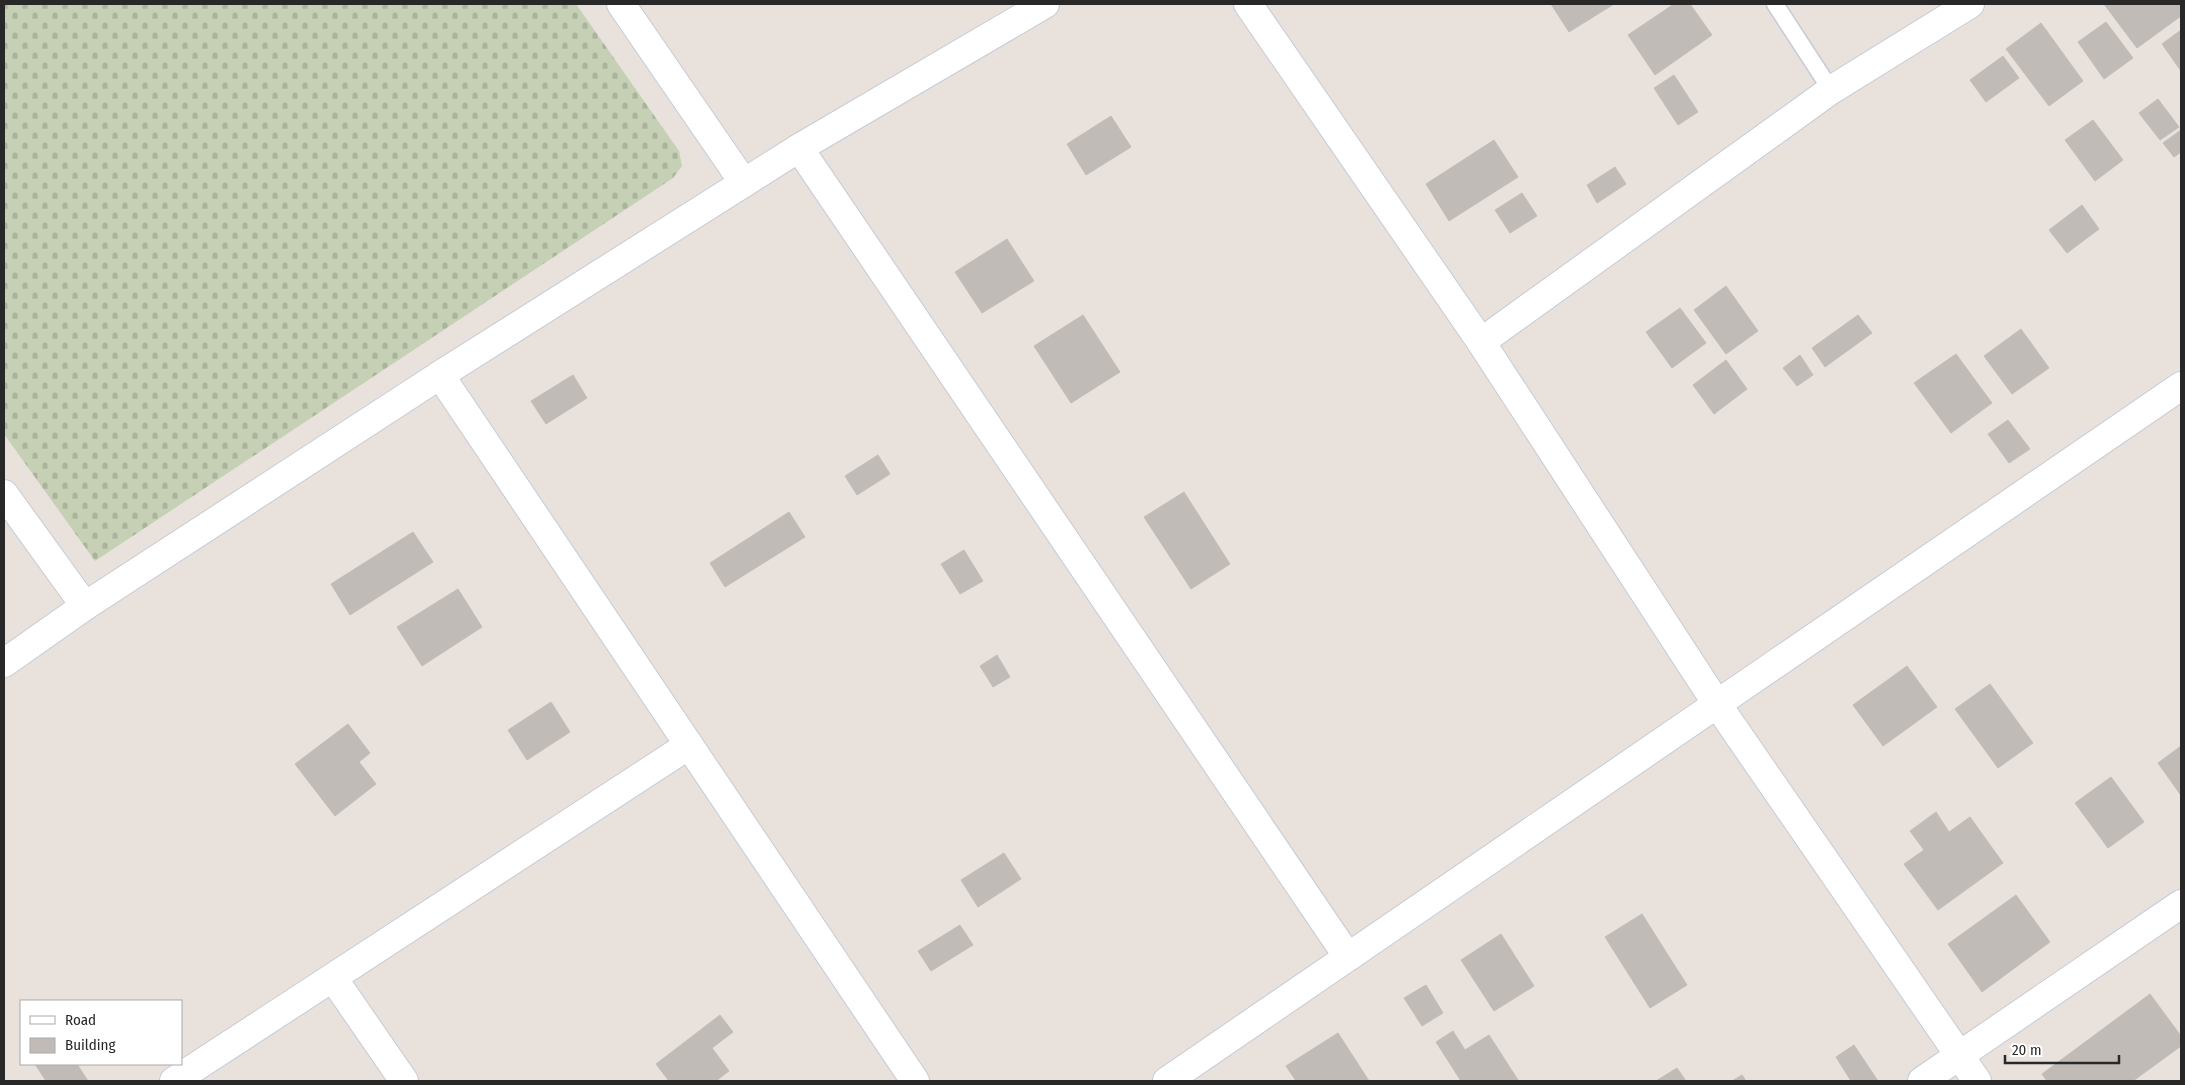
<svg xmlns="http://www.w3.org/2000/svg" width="2185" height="1085" viewBox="0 0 2185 1085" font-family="'Fira Sans Condensed',sans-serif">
<defs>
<pattern id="cemetery-stones" width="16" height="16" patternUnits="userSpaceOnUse" patternTransform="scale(1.25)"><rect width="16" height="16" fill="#c6d0b5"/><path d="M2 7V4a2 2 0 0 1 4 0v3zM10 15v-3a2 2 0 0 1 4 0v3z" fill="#aab39c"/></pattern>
</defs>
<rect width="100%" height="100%" fill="#e9e1db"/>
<polygon fill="url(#cemetery-stones)" points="4,4 576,4 679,151 682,166 673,178 95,561 4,434"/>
<g fill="#c1bbb8" stroke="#c4bdb6">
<polygon points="1551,4 1614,4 1569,32"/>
<polygon points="1674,4 1690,4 1712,35 1655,75 1628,35"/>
<polygon points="2104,4 2181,4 2181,16 2137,48"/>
<polygon points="2106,22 2133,58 2104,79 2078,42"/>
<polygon points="2041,23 2083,81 2049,106 2006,49"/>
<polygon points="2181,30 2181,71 2162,44"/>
<polygon points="2003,56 2019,78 1986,102 1970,80"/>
<polygon points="1674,75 1698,112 1678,125 1654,88"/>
<polygon points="2158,99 2179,127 2160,140 2139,113"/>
<polygon points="1111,116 1131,147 1086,175 1067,144"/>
<polygon points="2093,120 2123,160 2095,181 2065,140"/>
<polygon points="2181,130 2181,152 2174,157 2163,143"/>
<polygon points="1494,140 1518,177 1449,221 1426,184"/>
<polygon points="1615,167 1626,184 1597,203 1587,185"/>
<polygon points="1522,193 1537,216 1510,233 1495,210"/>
<polygon points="2082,205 2099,229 2067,253 2049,230"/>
<polygon points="1007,239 1034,281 982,313 955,272"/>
<polygon points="1726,286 1758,331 1726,354 1694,310"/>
<polygon points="1680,308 1706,343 1672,368 1646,332"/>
<polygon points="1083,315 1120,372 1071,403 1034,346"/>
<polygon points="1858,315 1872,333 1825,367 1812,348"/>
<polygon points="2021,329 2049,368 2012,394 1984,356"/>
<polygon points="1956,354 1992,403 1951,433 1914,383"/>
<polygon points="1800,355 1813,375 1797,386 1783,368"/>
<polygon points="1726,360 1747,389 1714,414 1693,385"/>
<polygon points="573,375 587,398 546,424 531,401"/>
<polygon points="2008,420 2030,449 2009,463 1988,434"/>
<polygon points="878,455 890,474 857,495 845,476"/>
<polygon points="1184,492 1230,564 1191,589 1144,517"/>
<polygon points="789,512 805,537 725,587 710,563"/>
<polygon points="413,532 433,562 350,615 331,584"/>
<polygon points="964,550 983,581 960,594 941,564"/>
<polygon points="458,589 482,627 422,666 397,627"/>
<polygon points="997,655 1010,677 993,687 980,666"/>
<polygon points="1907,666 1937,707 1883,746 1853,705"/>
<polygon points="1990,684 2033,743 1998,768 1955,709"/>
<polygon points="551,702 570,732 527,760 508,730"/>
<polygon points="348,724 370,753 359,762 376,784 335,816 295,764"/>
<polygon points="2181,746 2181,793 2180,794 2158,763"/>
<polygon points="2111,777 2144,822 2108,848 2075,803"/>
<polygon points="1936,812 1949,832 1970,817 2003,863 1938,910 1904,864 1924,850 1910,831"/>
<polygon points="1004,853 1021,879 978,907 961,880"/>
<polygon points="2016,895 2050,942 1982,992 1948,944"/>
<polygon points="1642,914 1687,985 1650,1008 1605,937"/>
<polygon points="960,925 973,945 931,971 918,951"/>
<polygon points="1501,934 1534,986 1494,1011 1461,960"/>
<polygon points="1426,985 1443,1013 1422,1026 1404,998"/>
<polygon points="2150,994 2181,1036 2181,1046 2133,1081 2047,1081 2042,1074"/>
<polygon points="720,1015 733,1032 712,1048 729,1071 716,1081 669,1081 656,1064"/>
<polygon points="1453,1031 1465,1050 1489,1035 1518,1080 1461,1081 1436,1042"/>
<polygon points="1338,1033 1369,1081 1296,1081 1286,1066"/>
<polygon points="1854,1045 1878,1081 1851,1081 1836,1057"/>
<polygon points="35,1064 77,1064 88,1081 46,1081"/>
<polygon points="1677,1068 1686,1081 1656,1081"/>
<polygon points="1742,1075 1746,1081 1732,1081"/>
</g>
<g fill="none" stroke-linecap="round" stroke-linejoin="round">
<defs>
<polyline id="lane" points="1775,4 1831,90"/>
<g id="street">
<polyline points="621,4 744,183"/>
<polyline points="1248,4 1481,342 1717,704 1977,1081"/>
<polyline points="799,148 1348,957"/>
<polyline points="1481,342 1831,90 1970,4"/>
<polyline points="440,375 915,1081"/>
<polyline points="4,494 85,606"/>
<polyline points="4,663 85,606 440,375 799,148 1045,4"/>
<polyline points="333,978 404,1081"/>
<polyline points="174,1081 689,745"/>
<polyline points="1167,1081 2181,386"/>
<polyline points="1922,1081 2181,904"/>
</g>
</defs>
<use href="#lane" stroke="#c7cbd4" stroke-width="19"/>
<use href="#street" stroke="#c7cbd4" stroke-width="30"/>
<use href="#lane" stroke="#fff" stroke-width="16"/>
<use href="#street" stroke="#fff" stroke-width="28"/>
</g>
<rect width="2185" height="1085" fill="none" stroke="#282828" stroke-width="10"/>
<rect x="20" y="1000" width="162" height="65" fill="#ffffff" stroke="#a9a9a9"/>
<rect x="30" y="1016" width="25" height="8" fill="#ffffff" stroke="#a9a9a9"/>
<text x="65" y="1025" font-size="15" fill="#282828">Road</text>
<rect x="30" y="1038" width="25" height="15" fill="#c1bbb8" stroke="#a9a9a9"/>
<text x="65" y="1050" font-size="15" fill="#282828">Building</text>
<path d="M2005 1055v8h114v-8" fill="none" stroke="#282828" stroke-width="2.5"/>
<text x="2012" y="1055" font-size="15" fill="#282828" stroke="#ffffff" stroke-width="4" paint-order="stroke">20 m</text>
</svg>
